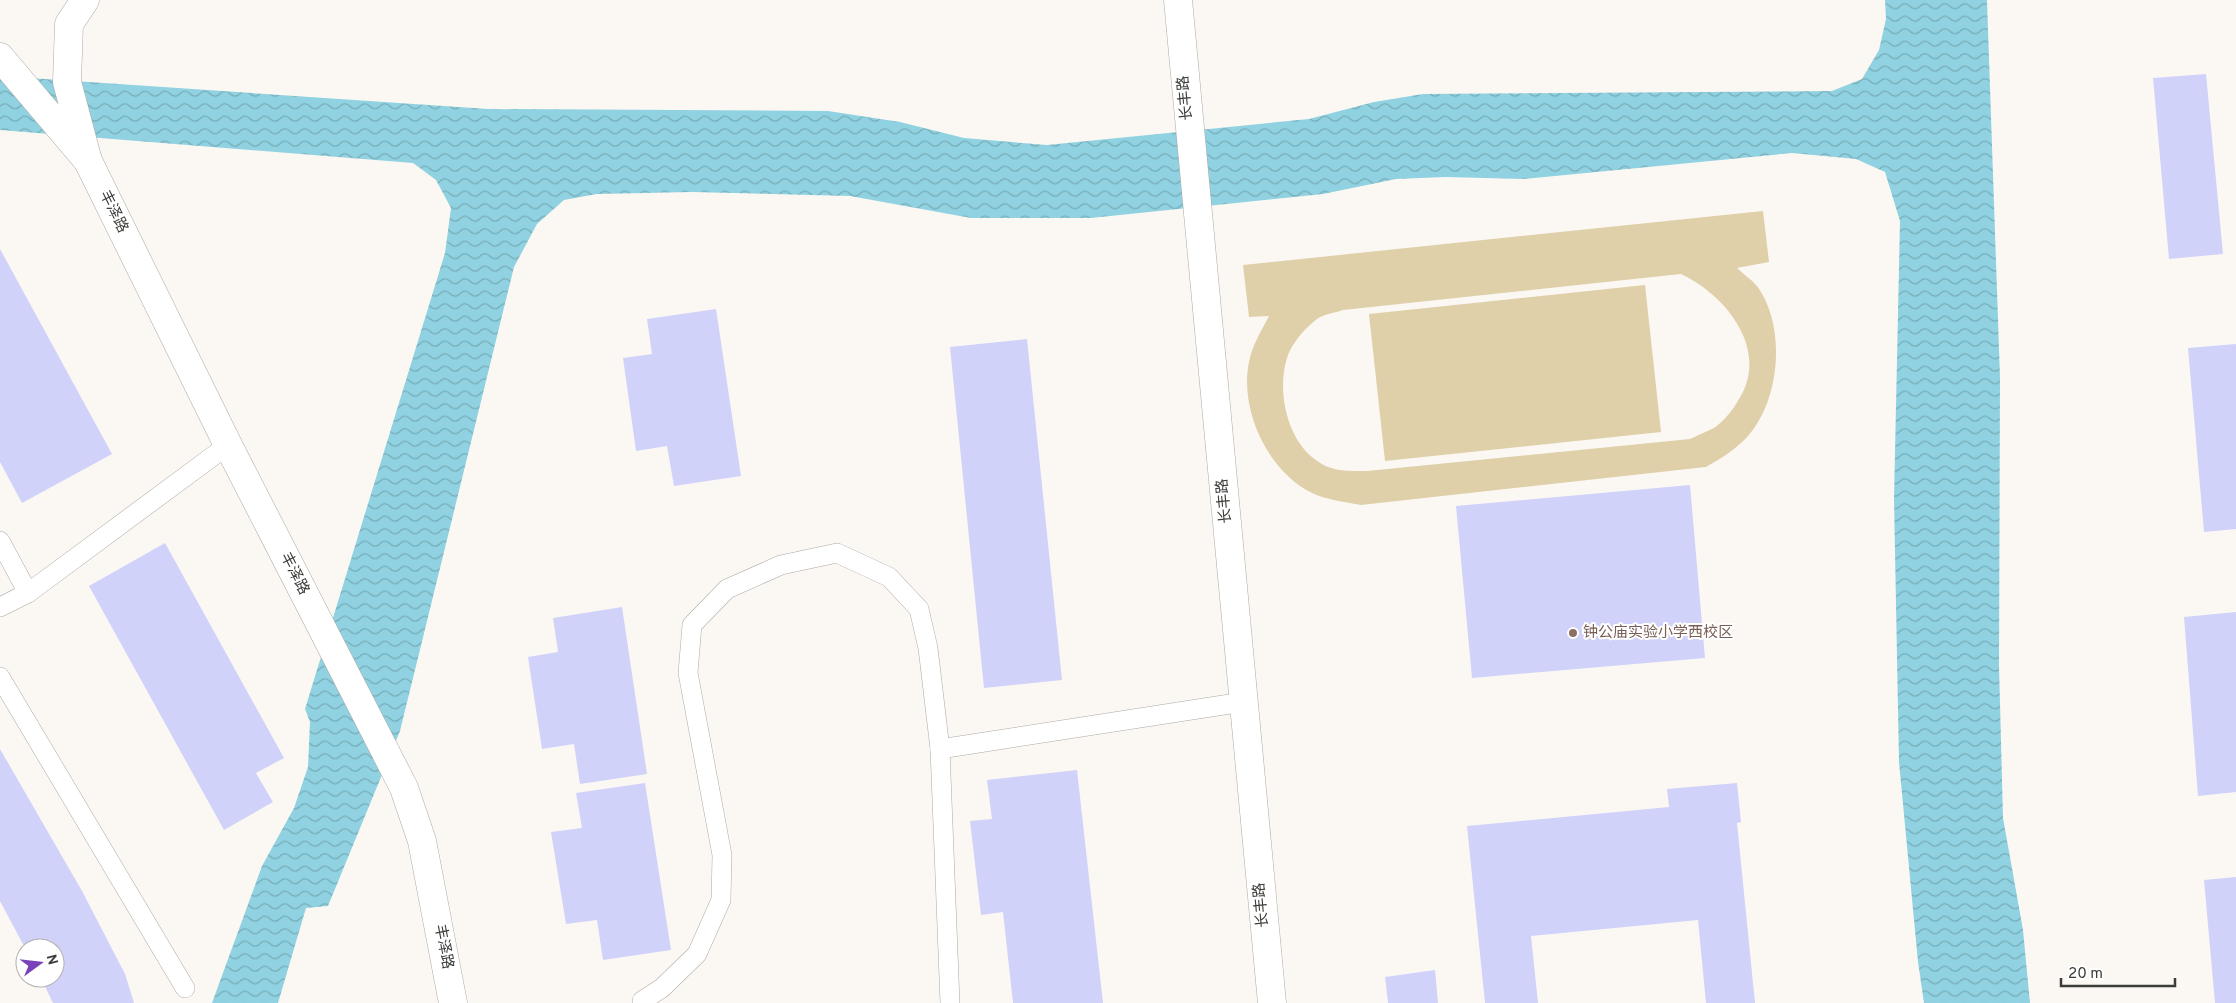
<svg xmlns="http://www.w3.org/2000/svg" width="2236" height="1003" viewBox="0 0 2236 1003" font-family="Overpass,'Noto Sans SC',sans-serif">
<defs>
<pattern id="water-waves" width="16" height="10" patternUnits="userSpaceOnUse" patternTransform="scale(1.25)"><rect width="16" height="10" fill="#90d2e1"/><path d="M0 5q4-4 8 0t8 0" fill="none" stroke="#77acb7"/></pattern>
</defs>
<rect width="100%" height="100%" fill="#fbf8f3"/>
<g fill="#e0d0aa" fill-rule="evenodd">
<path d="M 1763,211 L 1769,262 L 1737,268 C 1743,274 1751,279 1757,286 C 1786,325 1781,399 1748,436 C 1736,449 1722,458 1706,467 L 1361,505 C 1345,502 1327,500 1312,493 C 1268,472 1239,410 1249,362 C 1252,346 1261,331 1269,316 L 1249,317 L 1243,265 ZM 1681,274 C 1726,295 1770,350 1739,399 C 1733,410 1724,421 1714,428 C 1706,432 1698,435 1690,439 L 1367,471 C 1351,471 1336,472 1322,464 C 1288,446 1276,393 1287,358 C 1291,344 1305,328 1317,319 C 1324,314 1335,313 1343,310 Z"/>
<polygon points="1645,285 1661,432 1385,461 1369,314"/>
</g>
<polygon fill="url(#water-waves)" points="1885,0 1987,0 2000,378 1999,665 2003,818 2023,930 2030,1003 1924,1003 1918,962 1899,762 1894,499 1900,221 1885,172 1856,159 1792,153 1524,179 1445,177 1396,179 1323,194 1091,218 971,218 850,196 692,192 597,194 564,200 537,224 514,267 400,731 328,906 306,908 278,1003 212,1003 262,866 294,808 308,767 310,722 305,709 445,253 451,208 436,180 413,163 0,130 0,76 488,109 828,111 900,122 964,138 1047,145 1309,119 1374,102 1423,94 1832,91 1862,79 1879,50 1886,19"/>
<g fill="#d0d2fa">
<polygon points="2206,74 2223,254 2169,259 2153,78"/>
<polygon points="0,249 112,454 22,503 0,462"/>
<polygon points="716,309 741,476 674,486 667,446 636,451 623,358 652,354 647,319"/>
<polygon points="1027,339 1062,680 984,688 950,347"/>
<polygon points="2236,344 2236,529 2204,532 2188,348"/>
<polygon points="1690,485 1705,658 1472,678 1456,506"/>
<polygon points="165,543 284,758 256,773 273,802 224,830 89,586"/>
<polygon points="622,607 647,774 580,784 574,744 542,749 528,657 558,652 553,618"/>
<polygon points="2236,612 2236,792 2198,796 2184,617"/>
<polygon points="0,749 82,891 125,974 134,1003 53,1003 41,978 55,978 55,948 25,948 0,901"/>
<polygon points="1077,770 1103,1003 1013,1003 1003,912 981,915 970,821 992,819 987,780"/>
<polygon points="645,783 671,950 603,960 597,920 566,924 551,832 582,828 576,793"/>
<polygon points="1737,783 1741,822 1737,823 1755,1003 1706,1003 1698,920 1531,936 1538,1003 1485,1003 1467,826 1669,807 1667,789"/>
<polygon points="2236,877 2236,1003 2215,1003 2204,880"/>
<polygon points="1435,970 1438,1003 1388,1003 1385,977"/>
</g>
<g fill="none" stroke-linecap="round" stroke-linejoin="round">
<defs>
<g id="service">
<polyline points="0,541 28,593"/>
<polyline points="0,607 28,593 228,445"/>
<polyline points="0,677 185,988"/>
<polyline points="940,749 1243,702"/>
<polyline points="642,1001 662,988 697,954 721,900 722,855 688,673 692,625 727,589 781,565 837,553 889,577 919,609 928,648 940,749 950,1003"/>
</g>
<g id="minor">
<polyline points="0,57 88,161 67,82 69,24 85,0"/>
<polyline points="88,161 228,445 404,788 422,841 453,1003"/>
</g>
<polyline id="tertiary" points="1178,0 1272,1003"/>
</defs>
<use href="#service" stroke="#adaaa5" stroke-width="20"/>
<use href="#minor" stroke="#adaaa5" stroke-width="29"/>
<use href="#tertiary" stroke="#adaaa5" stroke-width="29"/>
<use href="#service" stroke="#fff" stroke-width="19"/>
<use href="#minor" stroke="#fff" stroke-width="28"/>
<use href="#tertiary" stroke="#fff" stroke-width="28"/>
</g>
<circle fill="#8d6e63" stroke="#fff" stroke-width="2" cx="1573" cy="633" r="5"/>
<g text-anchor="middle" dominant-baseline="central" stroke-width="4" stroke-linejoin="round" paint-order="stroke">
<g font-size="15" fill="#3b3b38" stroke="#fff">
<text transform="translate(1186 98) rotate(-95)">长丰路</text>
<text transform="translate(113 212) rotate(64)">丰泽路</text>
<text transform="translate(1225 501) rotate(-95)">长丰路</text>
<text transform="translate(294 574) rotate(63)">丰泽路</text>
<text transform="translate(1262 905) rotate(-95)">长丰路</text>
<text transform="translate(443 947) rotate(79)">丰泽路</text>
</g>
<g font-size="15" fill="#785e54" stroke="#fff" text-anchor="start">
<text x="1583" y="633">钟公庙实验小学西校区</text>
</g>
</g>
<g transform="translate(40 963) rotate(75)"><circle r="24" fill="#ffffff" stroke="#b1b1af"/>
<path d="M0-4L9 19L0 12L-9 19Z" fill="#7942b9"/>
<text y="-8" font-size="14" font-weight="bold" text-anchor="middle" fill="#3b3b38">N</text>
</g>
<path d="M2061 978v8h114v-8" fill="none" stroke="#3b3b38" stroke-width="2.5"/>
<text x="2068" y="978" font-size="15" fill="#3b3b38" stroke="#ffffff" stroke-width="4" paint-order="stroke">20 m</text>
</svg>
